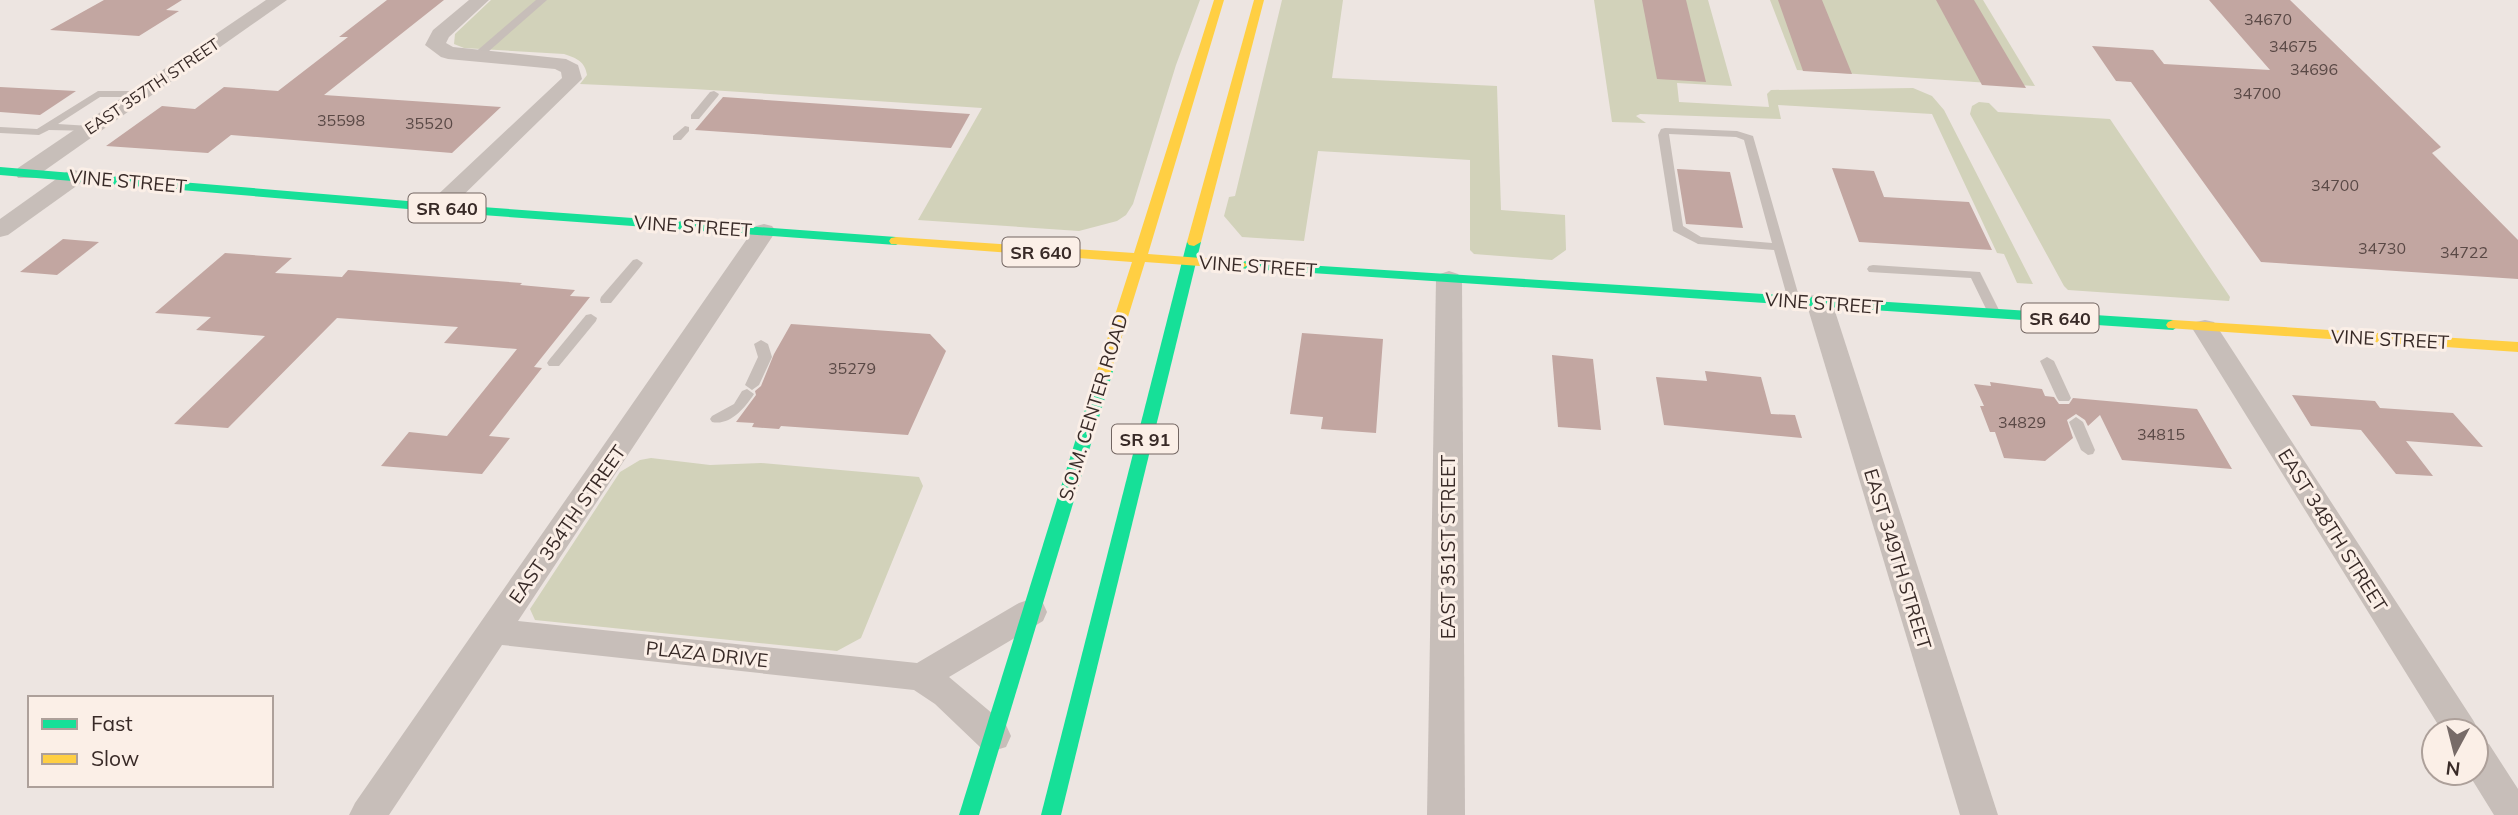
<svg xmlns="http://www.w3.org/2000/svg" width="2518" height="815" viewBox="0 0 2518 815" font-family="Mulish,sans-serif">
<rect width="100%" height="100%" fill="#ede5e1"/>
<g fill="#d2d2ba">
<path d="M 491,0 L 1200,0 L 1176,65 L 1133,204 L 1126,215 L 1117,221 L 1079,231 L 918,220 L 982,108 L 694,89 L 580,84 L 587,75 C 585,61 576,58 564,54 L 464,48 L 454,44 L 455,34 Z"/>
<polygon points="1282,0 1343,0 1332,78 1497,86 1501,210 1565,215 1566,250 1552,260 1474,254 1470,250 1470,160 1318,151 1304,241 1242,237 1224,216 1229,197 1235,196"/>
<polygon points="1594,0 1708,0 1732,86 1677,83 1679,102 1769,107 1767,94 1771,90 1913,88 1932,96 1944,110 2033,284 2017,283 2004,254 1997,253 1932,114 1778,105 1781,119 1640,114 1636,116 1646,123 1612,122"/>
<polygon points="1770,0 1983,0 2035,86 1797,70"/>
<polygon points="1979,102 1989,103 1998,112 2110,119 2230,297 2229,301 2068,290 2064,286 1970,114 1972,106"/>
<polygon points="651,458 710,465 761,463 919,477 923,486 861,638 837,651 535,620 530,609 620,472 640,460"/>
</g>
<g fill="#c2a6a1">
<polygon points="104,0 182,0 166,10 179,11 139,36 50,30"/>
<polygon points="387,0 444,0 324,95 501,107 452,153 231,135 208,153 106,146 162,106 195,109 224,87 278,91 348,37 339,37"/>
<polygon points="1642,0 1686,0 1706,82 1657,79"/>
<polygon points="1778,0 1822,0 1852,74 1803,71"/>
<polygon points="1936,0 1974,0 2026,88 1982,85"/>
<polygon points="2209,0 2290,0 2441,147 2432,153 2518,240 2518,279 2261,262 2131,82 2116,81 2092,46 2153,50 2164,64 2270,70"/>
<polygon points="0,87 76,91 40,115 0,112"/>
<polygon points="723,97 970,114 951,148 695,130"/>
<polygon points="1832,168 1874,171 1884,197 1969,202 1992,250 1859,242"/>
<polygon points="1677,169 1730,172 1743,228 1686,224"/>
<polygon points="63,239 99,242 57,275 20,272"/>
<polygon points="225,253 292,258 275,273 342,277 348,270 522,283 520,285 575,290 570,296 590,297 534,367 542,368 489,436 510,438 482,474 381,466 409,432 447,436 517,349 444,343 458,327 337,318 228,428 174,424 265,336 196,330 211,317 155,313"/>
<polygon points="791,324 930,334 946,351 908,435 781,426 779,429 752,427 754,423 736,422 756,395 755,391 761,386 774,354"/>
<polygon points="1302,333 1383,339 1376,433 1321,429 1323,417 1290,414"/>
<polygon points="1552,355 1593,359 1601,430 1558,427"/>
<polygon points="1705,371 1761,377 1771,414 1795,415 1802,438 1664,425 1656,377 1707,381"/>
<polygon points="1990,382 2042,389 2045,396 2054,397 2059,404 2069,404 2073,398 2197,409 2232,469 2122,460 2100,415 2088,426 2085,420 2076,414 2067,420 2073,438 2045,461 2004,458 1995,432 1990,432 1980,406 1984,406 1974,384 1991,386"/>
<polygon points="2292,395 2375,401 2380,408 2453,413 2483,447 2406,441 2433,476 2396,474 2361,430 2311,426"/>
</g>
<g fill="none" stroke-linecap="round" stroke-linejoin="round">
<g fill="#c7beb9" fill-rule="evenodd">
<polygon points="536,0 547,0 480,59 472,59 472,55"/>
<polygon points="98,91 141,91 146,94 141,97 100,97 58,124 90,126 95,129 94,131 49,130 39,135 0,133 0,127 37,129"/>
<polygon points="714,91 719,94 718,96 699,119 691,119 691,115 710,92"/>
<polygon points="685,126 689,127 689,131 681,140 673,140 673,136"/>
<path d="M 1665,128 L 1737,131 L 1753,136 L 1800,300 L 1799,303 L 1794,304 L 1788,300 L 1774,250 L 1698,244 L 1673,231 L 1658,135 L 1661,129 ZM 1669,134 L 1736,137 L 1744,140 L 1772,243 L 1701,237 L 1683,226 Z"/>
<polygon points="637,259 643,263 641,266 611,303 601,303 600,300 601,297 633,260"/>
<polygon points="1873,265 1980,272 2001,314 2000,317 1990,317 1971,278 1869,272 1867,269 1869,266"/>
<polygon points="591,314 597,318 596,321 559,366 549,366 547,363 549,360 586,315"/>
<polygon points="761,340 768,344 772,357 759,385 752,390 745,385 758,357 754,344"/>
<polygon points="2047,357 2054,361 2071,398 2069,401 2059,401 2057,398 2040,361"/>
<path d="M 747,389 L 754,394 C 745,408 730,426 712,422 L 710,419 L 712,416 L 734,404 L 742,391 Z"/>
<polygon points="2076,417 2083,422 2095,450 2093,454 2088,455 2081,450 2069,422"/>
</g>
<g fill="#c7beb9" fill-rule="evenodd">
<polygon points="266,0 287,0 34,178 18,178 15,173 18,168"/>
<polygon points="469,0 489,0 449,37 446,43 453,47 566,59 578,65 582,79 446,212 430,212 426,207 430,202 562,78 561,72 555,69 448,59 441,57 425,45 433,30"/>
<polygon points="74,170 82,172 85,177 82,182 8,235 0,237 0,219 66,172"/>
<polygon points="764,224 772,226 776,231 518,621 917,663 1019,603 1031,599 1043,603 1047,612 1043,621 949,677 1006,725 1011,736 1006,747 993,751 980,747 935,704 914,690 502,645 389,815 349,815 355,803 756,226"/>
<polygon points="1449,271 1458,274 1462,279 1465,815 1427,815 1436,279 1440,274"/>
<polygon points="1819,294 1828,296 1832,302 1998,815 1960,815 1806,302 1810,296"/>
<polygon points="2205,320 2214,322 2473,720 2479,731 2476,736 2476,731 2442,731 2192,328 2196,322"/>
<polygon points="2476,740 2489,744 2518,789 2518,815 2494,815 2468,773 2476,773"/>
</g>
<g fill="#16e098" fill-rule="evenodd">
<polygon points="0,167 468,206 896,237 903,241 896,245 468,214 0,175"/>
<polygon points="1194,238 1201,242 1061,815 1041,815 1187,242"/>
<polygon points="1241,261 2173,320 2180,325 2173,330 1236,268 1234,265 1236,262"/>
<polygon points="1105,366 1113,371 979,815 959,815 1097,371"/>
</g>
<g fill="#ffcf43" fill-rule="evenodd">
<polygon points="1214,0 1224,0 1148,254 1241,261 1248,265 1241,269 1145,262 1110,375 1105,376 1097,371 1132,262 891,244 889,241 891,238 896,237 1134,253"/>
<polygon points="1254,0 1264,0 1201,242 1194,246 1189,245 1187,242"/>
<polygon points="2173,320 2518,342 2518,352 2168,328 2166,325 2168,322"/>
</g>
</g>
<g text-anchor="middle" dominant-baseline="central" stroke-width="6" stroke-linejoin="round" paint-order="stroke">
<g font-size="16" fill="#5a4946">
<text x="2268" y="19">34670</text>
<text x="2293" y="46">34675</text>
<text x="2314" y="69">34696</text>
<text x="2257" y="93">34700</text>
<text x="341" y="120">35598</text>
<text x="429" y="123">35520</text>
<text x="2335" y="185">34700</text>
<text x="2382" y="248">34730</text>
<text x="2464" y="252">34722</text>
<text x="852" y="368">35279</text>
<text x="2022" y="422">34829</text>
<text x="2161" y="434">34815</text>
</g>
<g font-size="16" fill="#382a27" stroke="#fbefe7">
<text transform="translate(152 86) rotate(-34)">EAST 357TH STREET</text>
</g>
<g fill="#fbefe7" stroke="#726561" stroke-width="2">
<rect x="408.5" y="193.5" width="77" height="29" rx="5"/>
<rect x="1002.5" y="237.5" width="77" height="29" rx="5"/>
<rect x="2021.5" y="303.5" width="77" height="29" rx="5"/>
<rect x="1112" y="424.5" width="66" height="29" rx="5"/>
</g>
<g font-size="18" font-weight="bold" fill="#382a27">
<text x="447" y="208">SR 640</text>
<text x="1041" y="252">SR 640</text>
<text x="2060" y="318">SR 640</text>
<text x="1145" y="439">SR 91</text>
</g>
<g font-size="19" fill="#382a27" stroke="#fbefe7">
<text transform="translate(128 181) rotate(5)">VINE STREET</text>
<text transform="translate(693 226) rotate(4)">VINE STREET</text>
<text transform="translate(1258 266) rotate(4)">VINE STREET</text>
<text transform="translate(1824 303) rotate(4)">VINE STREET</text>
<text transform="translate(2390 339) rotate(3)">VINE STREET</text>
<text transform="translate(1093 407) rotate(-73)">S.O.M. CENTER ROAD</text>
<text transform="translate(567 524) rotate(-55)">EAST 354TH STREET</text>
<text transform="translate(2333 530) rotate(58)">EAST 348TH STREET</text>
<text transform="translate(1448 547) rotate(-90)">EAST 351ST STREET</text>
<text transform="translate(1898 559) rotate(73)">EAST 349TH STREET</text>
<text transform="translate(707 654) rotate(6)">PLAZA DRIVE</text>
</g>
</g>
<rect x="28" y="696" width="245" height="91" fill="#fbefe7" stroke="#ada09a" stroke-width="2"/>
<rect x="42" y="719" width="35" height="10" fill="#16e098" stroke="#ada09a" stroke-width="2"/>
<text x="91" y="731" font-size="21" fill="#382a27">Fast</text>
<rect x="42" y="754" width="35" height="10" fill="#ffcf43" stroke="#ada09a" stroke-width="2"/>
<text x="91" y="766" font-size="21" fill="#382a27">Slow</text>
<g transform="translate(2455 752) rotate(187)"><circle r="33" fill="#fbefe7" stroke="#ada09a" stroke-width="2"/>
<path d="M0-5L12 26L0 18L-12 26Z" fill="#776b68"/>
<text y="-10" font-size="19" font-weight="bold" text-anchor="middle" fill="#382a27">N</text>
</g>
</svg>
